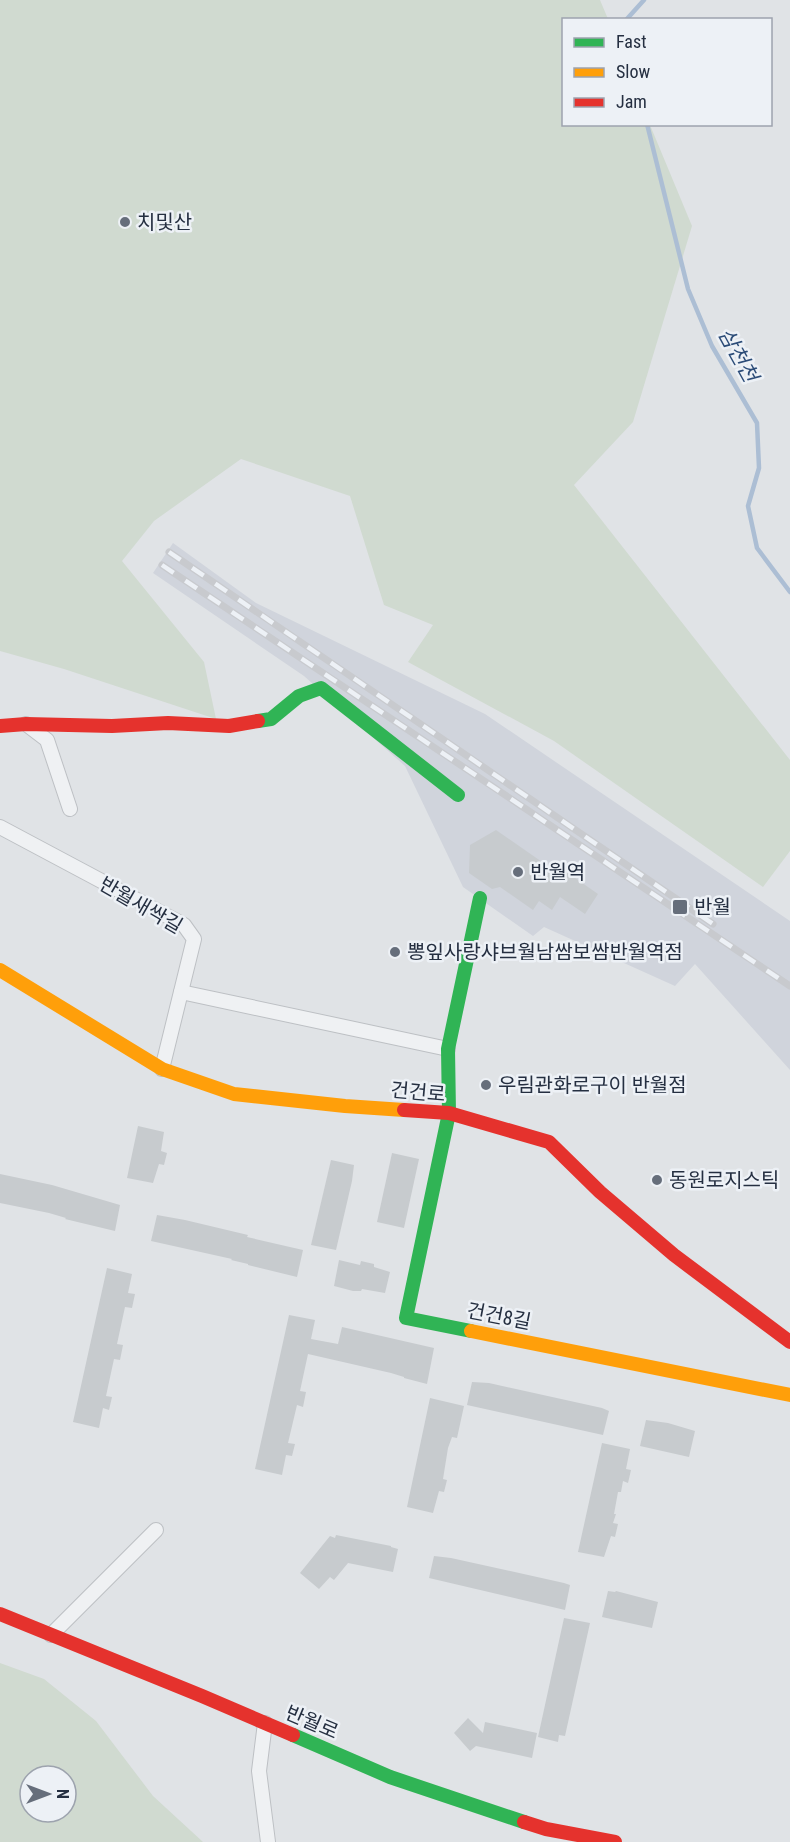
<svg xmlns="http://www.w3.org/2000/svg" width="790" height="1842" viewBox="0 0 790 1842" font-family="'Roboto Condensed','Noto Sans KR',sans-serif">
<rect width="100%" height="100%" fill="#e0e3e6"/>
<polygon fill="#d0d4dc" points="173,543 256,603 485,714 790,921 790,1070 695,964 675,986 544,927 533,936 463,887 405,766 304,676 153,573"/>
<g fill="#d0dad0" fill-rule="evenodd">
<polygon points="0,0 600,0 608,19 564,20 564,124 650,125 692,226 633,422 574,485 790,760 790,851 763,887 554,741 408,662 433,625 384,605 350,496 241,459 154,521 122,561 204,662 216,719 64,669 0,651"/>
<path d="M 0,1663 L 44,1679 L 96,1721 L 153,1796 L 203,1842 L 0,1842 ZM 30,1776 L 66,1776 L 66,1812 L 30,1812 Z"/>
</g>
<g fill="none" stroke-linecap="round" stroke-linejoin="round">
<g stroke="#acbed4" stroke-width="4.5">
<polyline points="626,20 644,0"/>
<polyline points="647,124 688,289 712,346 757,423 759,468 748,506 757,548 790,592"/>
</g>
</g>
<g fill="#c7cbce">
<polygon points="496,830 555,871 558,866 598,894 585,914 560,897 552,910 539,901 533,910 500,887 492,889 469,873 470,845"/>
<polygon points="138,1126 164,1132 161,1151 167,1153 164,1165 159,1164 153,1183 127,1178"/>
<polygon points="392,1153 419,1159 404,1228 377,1222"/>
<polygon points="331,1160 354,1165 352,1181 336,1250 311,1245"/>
<polygon points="0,1174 52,1185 120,1205 115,1231 65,1219 66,1218 49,1213 0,1203"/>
<polygon points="157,1215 185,1220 248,1235 247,1237 303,1250 297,1277 248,1265 248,1264 231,1260 232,1259 151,1241"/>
<polygon points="339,1260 360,1265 361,1261 374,1264 374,1267 390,1272 385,1293 362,1289 361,1291 353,1291 334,1286"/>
<polygon points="107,1268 132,1274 128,1293 135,1294 132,1308 125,1307 117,1344 123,1345 120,1360 114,1359 106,1396 112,1397 109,1410 103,1408 99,1428 73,1422"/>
<polygon points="289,1315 315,1320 311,1339 338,1344 342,1327 434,1348 427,1384 404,1378 404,1377 391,1373 308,1354 300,1391 306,1392 303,1407 297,1405 288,1443 295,1444 292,1456 286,1455 282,1475 255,1469"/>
<polygon points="472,1382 489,1383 602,1408 609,1411 603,1435 467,1405"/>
<polygon points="430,1398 464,1406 457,1438 452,1437 448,1448 443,1479 447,1480 444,1492 439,1491 433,1513 407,1507"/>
<polygon points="646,1420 668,1423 695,1431 689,1457 640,1446"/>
<polygon points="602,1443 630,1449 626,1469 631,1470 628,1483 623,1481 621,1492 618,1492 614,1514 616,1514 613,1523 618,1524 615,1537 611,1536 604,1557 578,1552"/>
<polygon points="336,1535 391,1546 391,1547 398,1549 393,1572 348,1563 334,1580 330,1577 319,1589 300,1573 330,1536 335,1538"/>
<polygon points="434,1556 451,1558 564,1583 570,1585 565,1610 429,1578"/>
<polygon points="608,1591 615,1592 616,1591 658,1602 652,1628 602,1617"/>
<polygon points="564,1618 590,1623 565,1736 559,1735 558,1742 538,1737"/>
<polygon points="468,1718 483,1733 485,1722 537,1733 532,1758 476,1746 470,1751 454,1733"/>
</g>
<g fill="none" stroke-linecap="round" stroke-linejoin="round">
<defs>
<g id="street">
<polyline points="26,724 47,740 70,809"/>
<polyline points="0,827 184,925 194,939 162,1069"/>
<polyline points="181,992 448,1049"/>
<polyline points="51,1635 156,1530"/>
<polyline points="265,1723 259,1771 268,1842"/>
</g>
</defs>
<use href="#street" stroke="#bdc0c4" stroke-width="16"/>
<use href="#street" stroke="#eff1f3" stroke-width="14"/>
<g stroke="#30b455" stroke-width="14">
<polyline points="258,721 271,719 299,696 321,688 458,795"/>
<polyline points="471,1331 406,1318 449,1113 448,1049 480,898"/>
<polyline points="293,1735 390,1777 524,1822"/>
</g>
<g stroke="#ff9f0a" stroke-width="14">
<polyline points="0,970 162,1069 234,1094 345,1106 404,1110"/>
<polyline points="471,1331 790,1395"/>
</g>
<g stroke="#e5322d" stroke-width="14">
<polyline points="0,726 26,724 112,726 168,723 229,726 258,721"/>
<polyline points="404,1110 449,1113 549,1142 600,1192 674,1255 790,1342"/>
<polyline points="0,1614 202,1696 293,1735"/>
<polyline points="524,1822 546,1829 615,1842"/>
</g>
<defs>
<g id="rail">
<polyline points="169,552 713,924"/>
<polyline points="162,565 790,986"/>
</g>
</defs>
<use href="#rail" stroke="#c8cace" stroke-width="7"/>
<use href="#rail" stroke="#edf1f6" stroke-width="4.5" stroke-dasharray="14" stroke-linecap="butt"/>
</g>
<g fill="#666e7b" stroke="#edf1f6" stroke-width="2">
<circle cx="125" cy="222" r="6"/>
<circle cx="518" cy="872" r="6"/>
<rect x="672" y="899" width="16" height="16" rx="3"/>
<circle cx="395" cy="952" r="6"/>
<circle cx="486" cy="1085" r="6"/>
<circle cx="657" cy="1180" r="6"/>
</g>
<g text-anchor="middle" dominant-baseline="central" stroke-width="5" stroke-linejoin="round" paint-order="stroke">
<g font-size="20" fill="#252f41" stroke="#edf1f6" text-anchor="start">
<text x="137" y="222">치및산</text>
<text x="530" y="872">반월역</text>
<text x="694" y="907">반월</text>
<text x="407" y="952">뽕잎사랑샤브월남쌈보쌈반월역점</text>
<text x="498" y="1085">우림관화로구이 반월점</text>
<text x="669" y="1180">동원로지스틱</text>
</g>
<g font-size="20" fill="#252f41" stroke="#edf1f6">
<text transform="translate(141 905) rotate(30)">반월새싹길</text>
<text transform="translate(418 1092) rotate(5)">건건로</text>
<text transform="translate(499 1316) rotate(11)">건건8길</text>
<text transform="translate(312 1722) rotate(23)">반월로</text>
</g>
<g font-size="21" font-style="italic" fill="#2c4c78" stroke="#edf1f6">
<text transform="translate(738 355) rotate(61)">삼천천</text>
</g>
</g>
<rect x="562" y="18" width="210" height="108" fill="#edf1f6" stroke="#9da3ae" stroke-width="1.5"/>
<rect x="574" y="38" width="30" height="9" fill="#30b455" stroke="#9da3ae" stroke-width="1.5"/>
<text x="616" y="48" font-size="18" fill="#252f41">Fast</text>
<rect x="574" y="68" width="30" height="9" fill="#ff9f0a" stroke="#9da3ae" stroke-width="1.5"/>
<text x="616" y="78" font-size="18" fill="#252f41">Slow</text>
<rect x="574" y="98" width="30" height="9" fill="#e5322d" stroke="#9da3ae" stroke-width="1.5"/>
<text x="616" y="108" font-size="18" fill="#252f41">Jam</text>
<g transform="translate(48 1794) rotate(90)"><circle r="28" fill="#edf1f6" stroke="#9da3ae" stroke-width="1.5"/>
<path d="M0-4.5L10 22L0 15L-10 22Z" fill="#666e7b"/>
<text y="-9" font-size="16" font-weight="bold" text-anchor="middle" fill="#252f41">N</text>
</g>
</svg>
